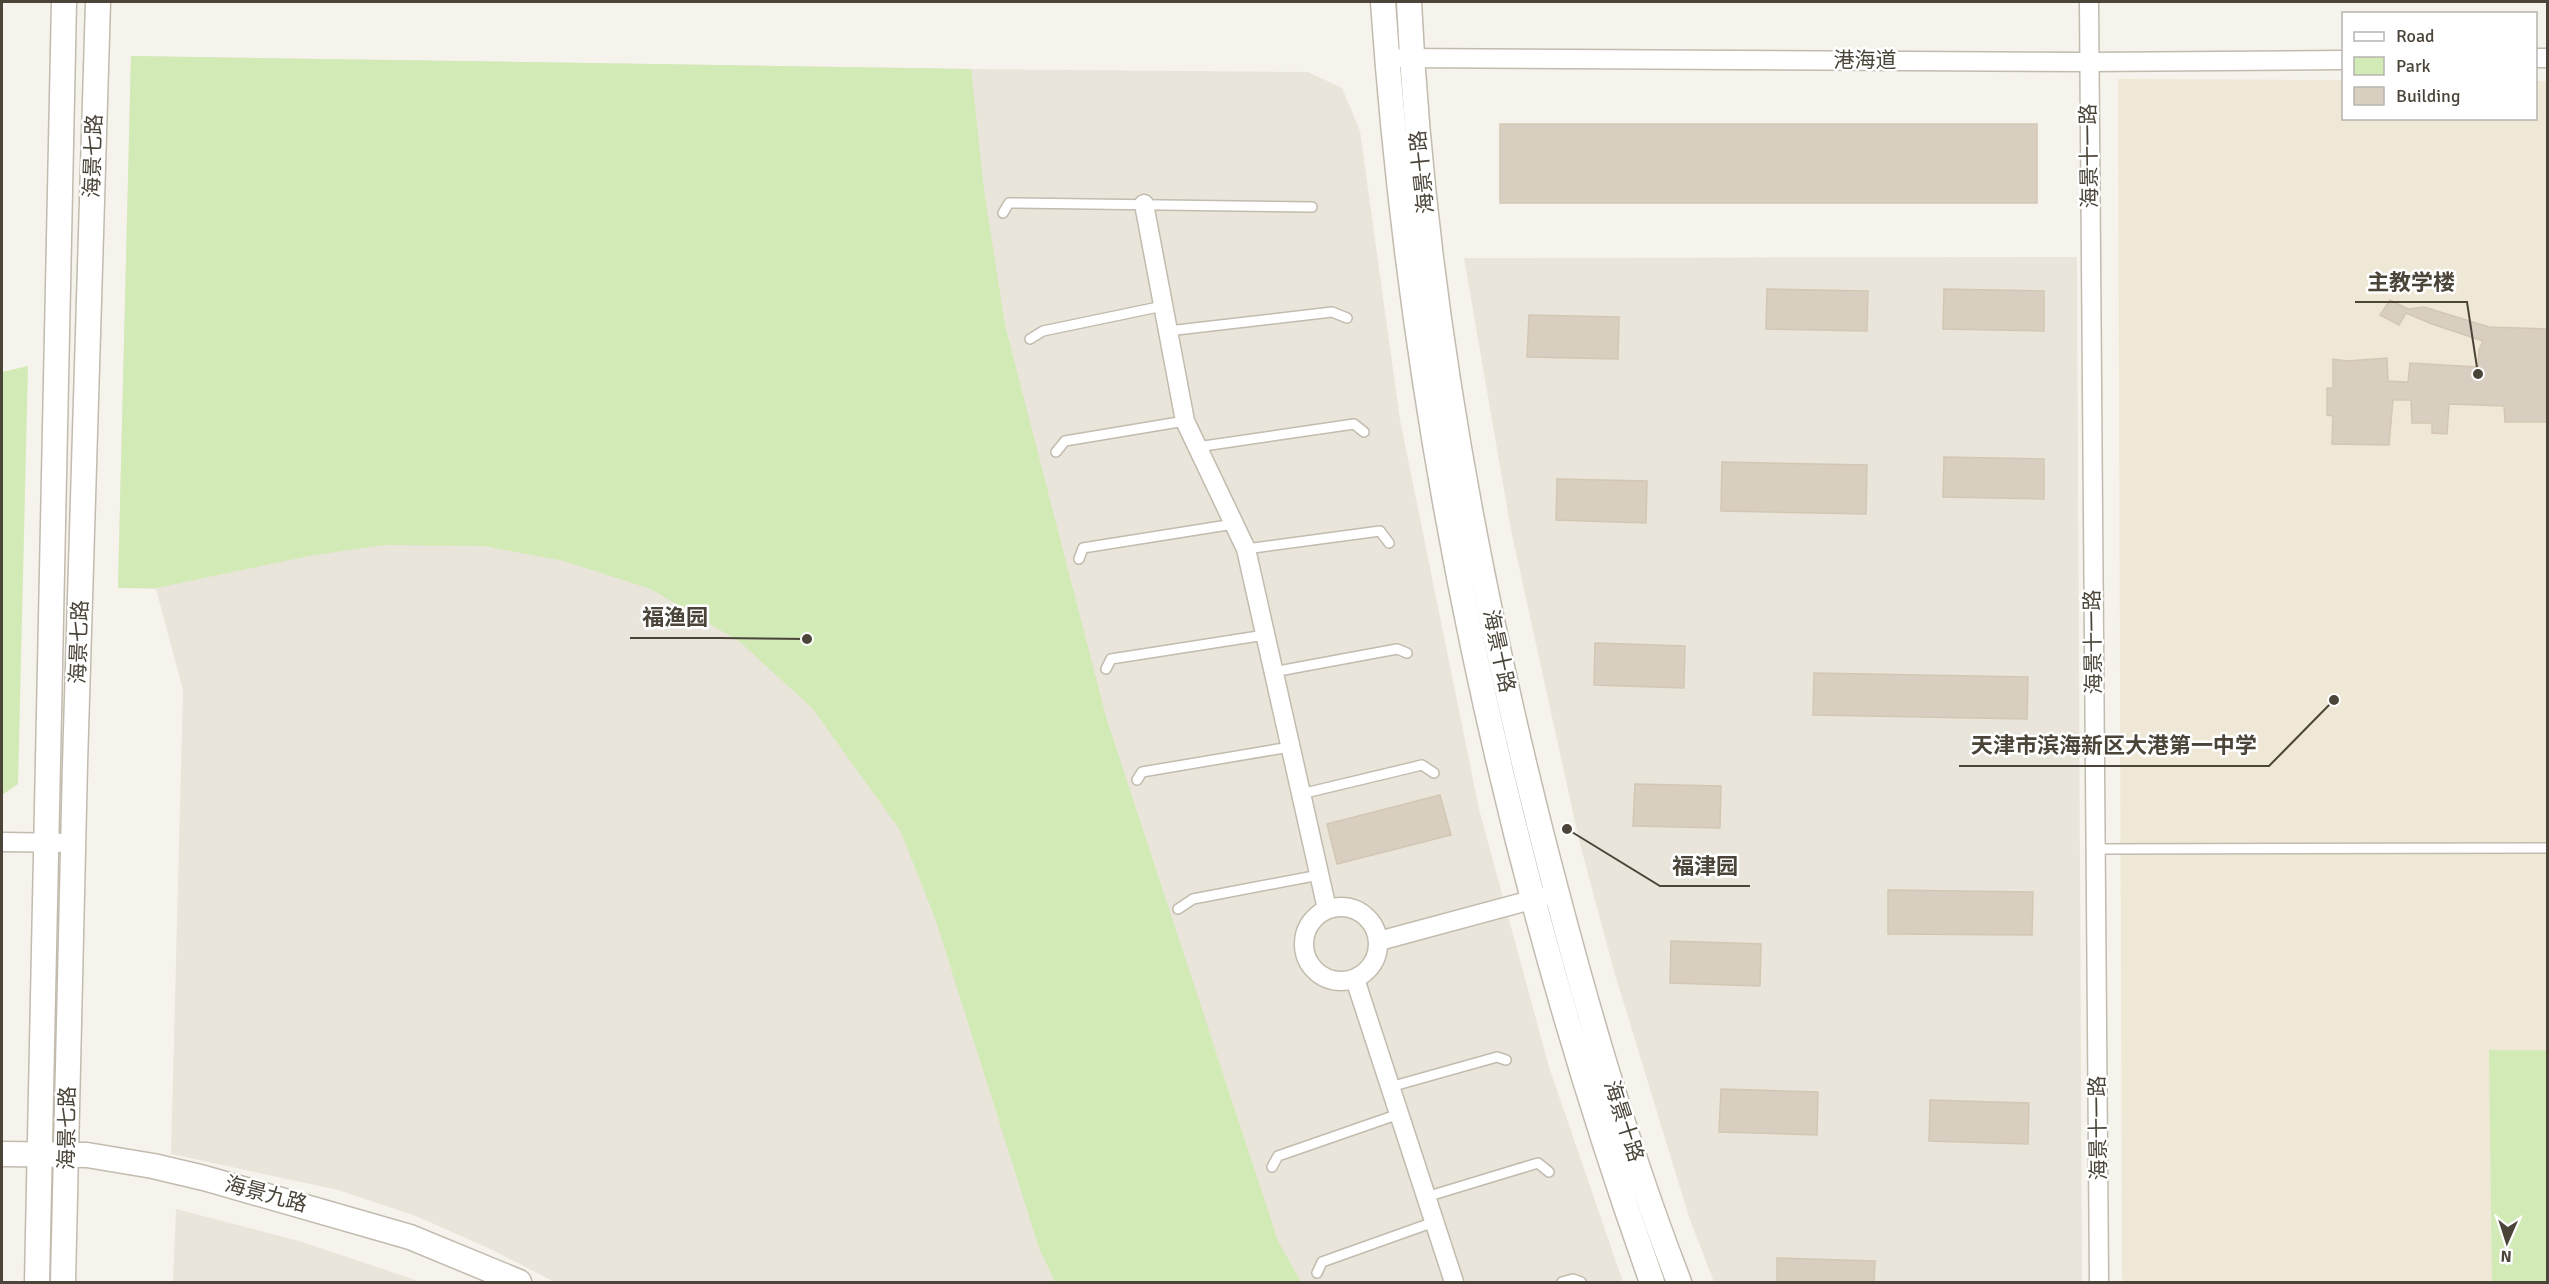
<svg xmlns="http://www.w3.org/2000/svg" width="2549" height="1284" viewBox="0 0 2549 1284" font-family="Signika,'Noto Sans SC',sans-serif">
<rect width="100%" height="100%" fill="#f6f3ec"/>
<g fill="#eae5da">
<polygon points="131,56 971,69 1308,72 1342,88 1360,131 1400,420 1479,809 1549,1067 1623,1282 555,1282 490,1249 416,1216 338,1190 171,1154 183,690 156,589 118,588"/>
<polygon points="2077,257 2082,1282 1714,1282 1689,1217 1614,971 1579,840 1511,530 1464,258"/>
<polygon points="176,1209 299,1241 421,1282 173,1282"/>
</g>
<polygon fill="#efe8d6" points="2118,79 2343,80 2344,118 2536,118 2536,81 2547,81 2547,1282 2122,1282"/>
<g fill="#d2eab5">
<polygon points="131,56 971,69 984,190 1005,325 1106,717 1278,1241 1301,1282 1055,1282 1039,1248 935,918 900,830 812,708 740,642 651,589 564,561 484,546 383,545 309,556 156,588 118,588"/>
<polygon points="28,366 18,784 2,795 2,372"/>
<polygon points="2489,1050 2547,1050 2547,1282 2492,1282"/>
</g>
<g fill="#d8cfc1" stroke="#d3c7b4" stroke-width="1.5">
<rect x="1500" y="124" width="537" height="79"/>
<polygon points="1767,289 1868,291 1867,331 1766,329"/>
<polygon points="1944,289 2044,291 2044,331 1943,329"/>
<polygon points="2390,300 2408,309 2424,307 2489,327 2548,329 2548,422 2505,422 2504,406 2449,404 2447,434 2432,433 2432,423 2412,423 2411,400 2393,400 2389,445 2332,444 2333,416 2327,415 2327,388 2333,388 2333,359 2347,361 2387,358 2388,381 2408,382 2410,363 2478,367 2479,350 2483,341 2432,324 2406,313 2399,325 2380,315"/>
<polygon points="1529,315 1619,317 1618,359 1527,357"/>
<polygon points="1944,457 2044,459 2044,499 1943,497"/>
<polygon points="1722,462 1867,465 1866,514 1721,511"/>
<polygon points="1557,479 1647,481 1646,523 1556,520"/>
<polygon points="1595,643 1685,646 1684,688 1594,685"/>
<polygon points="1814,673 2028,677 2027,719 1813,715"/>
<polygon points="1635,784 1721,786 1720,828 1633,826"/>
<polygon points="1440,795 1451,835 1337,864 1327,824"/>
<polygon points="1888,890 2033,892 2032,935 1888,934"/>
<polygon points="1671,941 1761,944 1760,986 1670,983"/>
<polygon points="1721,1089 1818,1092 1817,1135 1719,1132"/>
<polygon points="1930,1100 2029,1103 2028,1144 1929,1141"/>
<polygon points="1777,1258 1875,1261 1874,1282 1777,1282"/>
</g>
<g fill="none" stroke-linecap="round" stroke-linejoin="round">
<defs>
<g id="service">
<polyline points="1003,213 1009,203 1312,207"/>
<polyline points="1168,331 1332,312 1347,318"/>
<polyline points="1030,339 1043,331 1163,306"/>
<polyline points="1197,447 1354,424 1364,432"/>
<polyline points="1056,452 1065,441 1185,421"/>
<polyline points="1246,549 1380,531 1389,543"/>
<polyline points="1079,559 1083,548 1234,524"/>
<polyline points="1106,669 1111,659 1265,635"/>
<polyline points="1273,672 1397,649 1407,653"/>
<polyline points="1137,780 1142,772 1290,747"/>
<polyline points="1301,794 1422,765 1434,773"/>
<polyline points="2095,849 2548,848"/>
<polyline points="1178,909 1193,899 1319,875"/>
<polyline points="1390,1087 1497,1057 1506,1060"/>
<polyline points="1272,1167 1278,1156 1399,1114"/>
<polyline points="1426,1197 1538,1163 1549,1172"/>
<polyline points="1317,1273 1322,1262 1434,1222"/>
<polyline points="1562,1282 1573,1279 1581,1282"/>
</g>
<g id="minor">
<polyline points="2089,2 2099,1282"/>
<polyline points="1401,58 2088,62 2344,60"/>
<polyline points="2536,58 2548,58"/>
<polyline points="1144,204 1185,421 1246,549 1327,909"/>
<polyline points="2,842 73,843"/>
<circle cx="1341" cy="944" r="37"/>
<polyline points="1379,941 1546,896"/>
<polyline points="1355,979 1454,1282"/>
</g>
<g id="tertiary">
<path d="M 1383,2 C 1413,435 1506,873 1652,1282"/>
<path d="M 1409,2 C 1422,280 1472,558 1540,828 C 1579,981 1622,1135 1679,1282"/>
<polyline points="2,1154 87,1155 153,1166 204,1178 410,1237 519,1282"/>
<polyline points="37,1282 64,2"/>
<polyline points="63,1282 75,764 98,2"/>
</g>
</defs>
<use href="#service" stroke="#c2bbae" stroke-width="12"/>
<use href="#minor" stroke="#c2bbae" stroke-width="21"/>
<use href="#tertiary" stroke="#c2bbae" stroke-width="27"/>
<use href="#service" stroke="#fff" stroke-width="9"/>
<use href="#minor" stroke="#fff" stroke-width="18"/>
<use href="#tertiary" stroke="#fff" stroke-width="24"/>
</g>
<g text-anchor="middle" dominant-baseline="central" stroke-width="5" stroke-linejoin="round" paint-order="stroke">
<g font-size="21" fill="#4b4439" stroke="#fff">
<text x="1865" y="60">港海道</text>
<text transform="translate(93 156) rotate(-88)">海景七路</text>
<text transform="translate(2089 156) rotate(-91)">海景十一路</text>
<text transform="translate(1422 172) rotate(-96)">海景十路</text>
<text transform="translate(79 642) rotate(-88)">海景七路</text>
<text transform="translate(2093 642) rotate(-91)">海景十一路</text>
<text transform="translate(1499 651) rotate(78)">海景十路</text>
<text transform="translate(1624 1121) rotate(72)">海景十路</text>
<text transform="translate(67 1128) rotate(-89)">海景七路</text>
<text transform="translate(2098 1128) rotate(-91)">海景十一路</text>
<text transform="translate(266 1194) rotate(15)">海景九路</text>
</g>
</g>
<path fill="none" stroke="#4b4439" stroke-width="2" d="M2478 374L2467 302H2355M807 639L720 638H630M2334 700L2269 766H1959M1567 829L1660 886H1750"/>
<g fill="#4b4439" stroke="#fff" stroke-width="2">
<circle cx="2478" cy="374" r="6"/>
<circle cx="807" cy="639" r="6"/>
<circle cx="2334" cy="700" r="6"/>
<circle cx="1567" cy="829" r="6"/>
</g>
<g font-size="22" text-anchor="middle" font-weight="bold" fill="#4b4439" stroke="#fff" stroke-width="5" stroke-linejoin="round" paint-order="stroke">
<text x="2411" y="290">主教学楼</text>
<text x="675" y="625">福渔园</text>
<text x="2114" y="753">天津市滨海新区大港第一中学</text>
<text x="1705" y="874">福津园</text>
</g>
<rect width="2549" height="1284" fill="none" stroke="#4b4439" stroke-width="6"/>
<rect x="2342" y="12" width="195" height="108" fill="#ffffff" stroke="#b7b4b0" stroke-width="1.5"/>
<rect x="2354" y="32" width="30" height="9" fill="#ffffff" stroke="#b7b4b0" stroke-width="1.5"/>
<text x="2396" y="42" font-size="18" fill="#4b4439">Road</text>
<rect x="2354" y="57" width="30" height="18" fill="#d2eab5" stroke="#b7b4b0" stroke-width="1.5"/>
<text x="2396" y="72" font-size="18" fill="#4b4439">Park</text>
<rect x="2354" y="87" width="30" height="18" fill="#d8cfc1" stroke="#b7b4b0" stroke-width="1.5"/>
<text x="2396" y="102" font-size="18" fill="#4b4439">Building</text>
<g transform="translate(2507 1242) rotate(183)" stroke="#ffffff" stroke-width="4.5" paint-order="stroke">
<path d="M0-4.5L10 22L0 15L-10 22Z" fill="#4b4439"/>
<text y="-9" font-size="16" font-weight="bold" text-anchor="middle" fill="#4b4439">N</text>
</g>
</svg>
